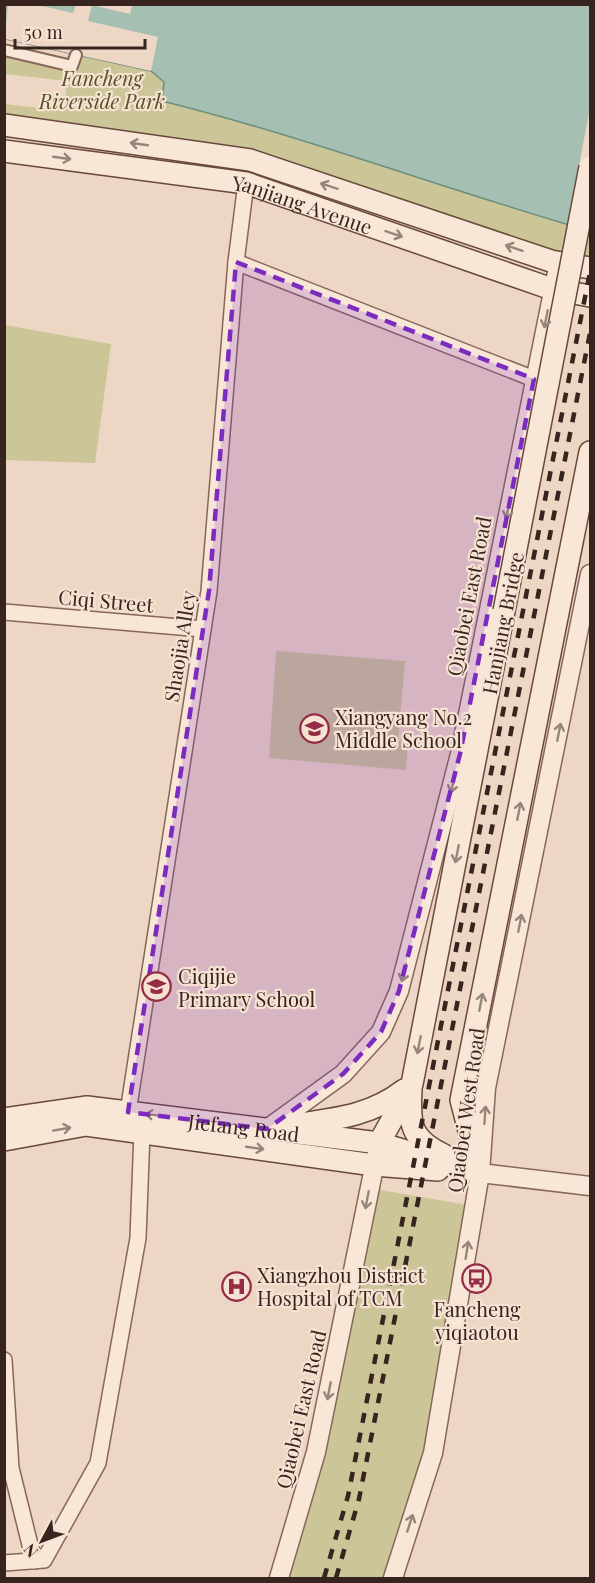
<svg xmlns="http://www.w3.org/2000/svg" width="595" height="1583" viewBox="0 0 595 1583" font-family="'Playfair Display',serif">
<rect width="100%" height="100%" fill="#edd6c3"/>
<g fill="#cbc597">
<path d="M 4,50 L 72,66 L 76,55 L 151,71 L 164,82 L 162,101 C 308,137 447,190 590,231 L 590,268 L 250,160 L 5,129 L 5,104 L 64,111 L 67,81 L 5,74 Z"/>
<polygon points="5,325 111,344 95,463 5,460"/>
<polygon points="276,651 405,661 398,741 408,742 406,770 269,758"/>
<polygon points="369,1188 467,1205 434,1447 392,1578 279,1578"/>
</g>
<path fill="#a5c0b2" stroke="#6c8e7d" stroke-width="1.5" d="M 5,5 L 590,5 L 590,231 C 447,190 307,137 162,101 L 164,82 L 151,71 L 5,39 Z"/>
<g fill="#edd6c3">
<polygon points="8,5 38,5 73,13 76,5 132,5 130,14 92,5 88,21 158,37 151,71 5,39"/>
<polygon points="590,108 590,234 567,228"/>
</g>
<g fill="none" stroke-linecap="round" stroke-linejoin="round">
<defs>
<polyline id="pedestrian" points="4,50 72,66 76,55"/>
<g id="minor">
<polyline points="236,262 534,379"/>
<polyline points="4,612 203,629"/>
<polyline points="128,1112 209,591 236,262 246,183"/>
<polyline points="4,1360 11,1468 34,1561"/>
<polyline points="4,1563 44,1560 98,1463 138,1238 142,1132"/>
</g>
<g id="tertiary">
<polyline points="267,1129 343,1074 381,1032 399,991 460,754 559,262"/>
<polyline points="480,1173 590,1186"/>
<polyline points="279,1578 316,1452 379,1143"/>
<polyline points="393,1578 433,1453 480,1173 486,1088 590,574"/>
</g>
<g id="secondary">
<polyline points="4,125 250,160 551,261 590,268"/>
<path id="s1" d="M 4,151 L 246,183 L 552,289 L 590,296"/>
<path d="M 411,1089 C 409,1124 410,1139 444,1155"/>
<path id="s2" d="M 4,1119 L 87,1107 L 379,1143 L 480,1173"/>
<path d="M 293,1125 C 334,1119 371,1116 404,1090"/>
<polyline points="4,1140 86,1125 374,1165 438,1170"/>
<polyline points="379,1143 412,1084 504,611"/>
<polyline points="480,1173 461,1100 590,452"/>
</g>
</defs>
<use href="#pedestrian" stroke="#87675a" stroke-width="14"/>
<use href="#minor" stroke="#87675a" stroke-width="18"/>
<use href="#tertiary" stroke="#87675a" stroke-width="21"/>
<use href="#secondary" stroke="#69483d" stroke-width="24"/>
<use href="#pedestrian" stroke="#f8e6d6" stroke-width="10"/>
<use href="#minor" stroke="#f8e6d6" stroke-width="15"/>
<use href="#tertiary" stroke="#f8e6d6" stroke-width="18"/>
<use href="#secondary" stroke="#f8e6d6" stroke-width="21"/>
<g stroke="#37241e" stroke-width="4.5" stroke-dasharray="10 10" stroke-linecap="butt">
<polyline points="324,1578 348,1496 590,272"/>
<polyline points="336,1578 359,1499 590,333"/>
</g>
<defs>
<polyline id="secondary-bridge" points="504,611 590,167"/>
</defs>
<use href="#secondary-bridge" stroke="#69483d" stroke-width="24" stroke-linecap="butt"/>
<use href="#secondary-bridge" stroke="#f8e6d6" stroke-width="21"/>
</g>
<defs><path id="oneway-shaft" d="M-6 0H5M1.5-3L5.5 0L1.5 3" fill="none" stroke-width="1.6" stroke-linecap="round" stroke-linejoin="round" transform="scale(1.5)"/></defs>
<g stroke="#98857a">
<use href="#oneway-shaft" transform="translate(139 144) rotate(-172)"/>
<use href="#oneway-shaft" transform="translate(62 158) rotate(8)"/>
<use href="#oneway-shaft" transform="translate(329 186) rotate(-162)"/>
<use href="#oneway-shaft" transform="translate(394 234) rotate(19)"/>
<use href="#oneway-shaft" transform="translate(514 248) rotate(-161)"/>
<use href="#oneway-shaft" transform="translate(546 319) rotate(101)"/>
<use href="#oneway-shaft" transform="translate(508 510) rotate(101)"/>
<use href="#oneway-shaft" transform="translate(559 732) rotate(-79)"/>
<use href="#oneway-shaft" transform="translate(453 784) rotate(104)"/>
<use href="#oneway-shaft" transform="translate(519 811) rotate(-79)"/>
<use href="#oneway-shaft" transform="translate(457 854) rotate(101)"/>
<use href="#oneway-shaft" transform="translate(520 923) rotate(-79)"/>
<use href="#oneway-shaft" transform="translate(404 973) rotate(104)"/>
<use href="#oneway-shaft" transform="translate(481 1002) rotate(-79)"/>
<use href="#oneway-shaft" transform="translate(419 1045) rotate(101)"/>
<use href="#oneway-shaft" transform="translate(154 1115) rotate(-173)"/>
<use href="#oneway-shaft" transform="translate(485 1115) rotate(-86)"/>
<use href="#oneway-shaft" transform="translate(62 1129) rotate(-10)"/>
<use href="#oneway-shaft" transform="translate(255 1148) rotate(8)"/>
<use href="#oneway-shaft" transform="translate(367 1200) rotate(101)"/>
<use href="#oneway-shaft" transform="translate(467 1250) rotate(-81)"/>
<use href="#oneway-shaft" transform="translate(329 1391) rotate(101)"/>
<use href="#oneway-shaft" transform="translate(410 1523) rotate(-72)"/>
</g>
<path fill="#7b2cbf" fill-opacity="0.2" stroke="#7b2cbf" stroke-width="4.5" stroke-dasharray="12 8" stroke-linejoin="round" d="M 236,262 L 534,379 L 460,754 L 399,991 L 381,1032 L 343,1074 L 267,1129 L 128,1112 L 209,591 Z"/>
<defs>
<symbol id="school-ring" viewBox="-11 -11 22 22"><circle r="9.5" fill="#f5e2d2" stroke="#962b46" stroke-width="1.5"/><path d="M0-5L7-2L0 1L-7-2ZM-4 1L0 2.5L4 1V4Q0 6-4 4Z" fill="#962b46"/></symbol>
<symbol id="bus-ring" viewBox="-11 -11 22 22"><circle r="9.5" fill="#f5e2d2" stroke="#962b46" stroke-width="1.5"/><path d="M-5-6H5V4H4V6H2V4H-2V6H-4V4H-5ZM-3.5-4V0h7V-4ZM-3.5 1.2v1.5H-2V1.2ZM2 1.2v1.5H3.5V1.2Z" fill="#962b46"/></symbol>
<symbol id="hospital-ring" viewBox="-11 -11 22 22"><circle r="9.5" fill="#f5e2d2" stroke="#962b46" stroke-width="1.5"/><path d="M-5-5h3v3.5h4V-5h3V5h-3V1.5h-4V5h-3Z" fill="#962b46"/></symbol>
</defs>
<g fill-rule="evenodd">
<use href="#school-ring" x="298" y="712" width="33" height="33"/>
<use href="#school-ring" x="140" y="970" width="33" height="33"/>
<use href="#bus-ring" x="460" y="1262" width="33" height="33"/>
<use href="#hospital-ring" x="220" y="1270" width="33" height="33"/>
</g>
<g text-anchor="middle" dominant-baseline="central" stroke-width="4.5" stroke-linejoin="round" paint-order="stroke">
<g font-size="20" font-style="italic" fill="#535425" stroke="#f5e2d2">
<text x="102" y="77">Fancheng<tspan x="102" dy="23">Riverside Park</tspan></text>
</g>
<g font-size="20" fill="#37241e" stroke="#f5e2d2">
<text stroke="none"><textPath href="#s1" startOffset="304">Yanjiang Avenue</textPath></text>
<text transform="translate(468 596) rotate(-79)">Qiaobei East Road</text>
<text transform="translate(106 600) rotate(5)">Ciqi Street</text>
<text transform="translate(502 623) rotate(-79)">Hanjiang Bridge</text>
<text transform="translate(179 646) rotate(-81)">Shaojia Alley</text>
<text transform="translate(465 1110) rotate(-82)">Qiaobei West Road</text>
<text stroke="none"><textPath href="#s2" startOffset="242">Jiefang Road</textPath></text>
<text transform="translate(300 1409) rotate(-77)">Qiaobei East Road</text>
</g>
<g font-size="20" fill="#37241e" stroke="#f5e2d2" text-anchor="start">
<text x="335" y="716">Xiangyang No.2<tspan x="335" dy="23">Middle School</tspan></text>
<text x="178" y="975">Ciqijie<tspan x="178" dy="23">Primary School</tspan></text>
<text x="257" y="1274">Xiangzhou District<tspan x="257" dy="23">Hospital of TCM</tspan></text>
<text x="477" y="1308" text-anchor="middle">Fancheng<tspan x="477" dy="23">yiqiaotou</tspan></text>
</g>
</g>
<rect width="595" height="1583" fill="none" stroke="#37241e" stroke-width="12"/>
<g transform="translate(42 1541) rotate(229)" stroke="#f5e2d2" stroke-width="4.5" paint-order="stroke">
<path d="M0-4.5L10 22L0 15L-10 22Z" fill="#37241e"/>
<text y="-9" font-size="16" font-weight="bold" text-anchor="middle" fill="#37241e">N</text>
</g>
<path d="M15 39v9h130v-9" fill="none" stroke="#37241e" stroke-width="3"/>
<text x="24" y="39" font-size="18" fill="#37241e" stroke="#f5e2d2" stroke-width="4.5" paint-order="stroke">50 m</text>
</svg>
